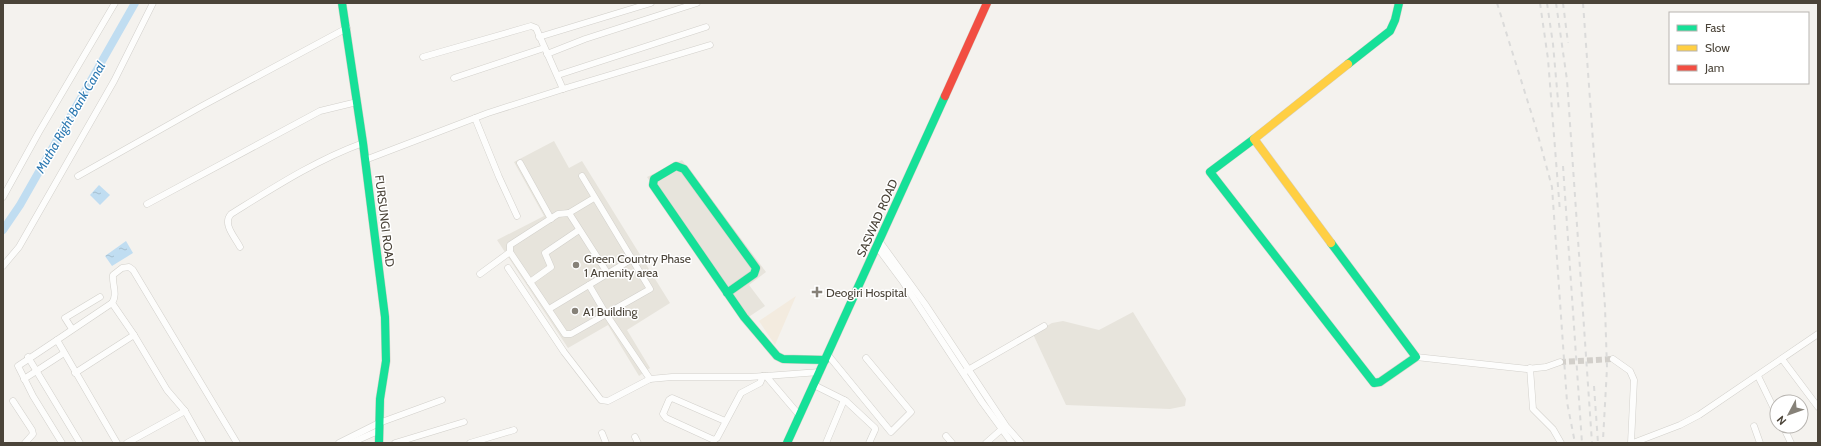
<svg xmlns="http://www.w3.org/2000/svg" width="1821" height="446" viewBox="0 0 1821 446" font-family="Cabin,sans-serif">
<defs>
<pattern id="water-ripples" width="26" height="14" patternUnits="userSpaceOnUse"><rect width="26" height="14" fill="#c0ddf1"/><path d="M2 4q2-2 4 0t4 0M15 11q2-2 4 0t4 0" fill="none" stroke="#a6bfcf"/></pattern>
</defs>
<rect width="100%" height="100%" fill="#f4f2ee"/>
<g fill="#e7e4dc">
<polygon points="554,141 569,168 582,161 670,303 627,330 650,368 639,376 608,325 568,348 497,240 544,216 514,162"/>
<polygon points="682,160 766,272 749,285 765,306 744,320 647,177"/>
<polygon points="1133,312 1186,399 1185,406 1170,409 1066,405 1033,334 1052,323 1063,321 1099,330"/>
</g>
<polygon fill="#f3ebdf" points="796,296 775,345 759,321"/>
<g fill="url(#water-ripples)">
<polygon points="99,185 110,195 100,205 90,195"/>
<polygon points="126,241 133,253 112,266 105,256"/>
</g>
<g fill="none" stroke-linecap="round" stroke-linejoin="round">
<polyline stroke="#c0ddf1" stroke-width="8" points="3,230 20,205 135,3"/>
<polyline stroke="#d2cfca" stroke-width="6" stroke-dasharray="6 3" stroke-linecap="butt" points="1560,362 1613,359"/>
<defs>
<g id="street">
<polyline points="539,37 651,3"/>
<polyline points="547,54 585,39 697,3"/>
<polyline points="423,57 531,26 536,28 563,89"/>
<polyline points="558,75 706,27"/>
<polyline points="454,78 544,48"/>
<polyline points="475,118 499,177 517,216"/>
<polyline points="365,160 488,113 563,89 710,45"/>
<polyline points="520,163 551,219"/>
<polyline points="78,176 202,106 347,28"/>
<polyline points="582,176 650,289 606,314 589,285"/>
<polyline points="3,197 39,132 115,3"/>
<polyline points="147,204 320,111 357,102"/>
<polyline points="569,213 594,198"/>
<polyline points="880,242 925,304 1006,426 1021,443"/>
<path d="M 240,247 C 235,237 222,224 231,214 C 273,188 316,160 363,143"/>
<polyline points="877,247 903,282 982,402 1012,443"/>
<polyline points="3,266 19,247 114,81 153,3"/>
<polyline points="508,268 564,352 601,400 608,401 650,379 672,377 750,377 820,372"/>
<polyline points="480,274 510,252"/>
<polyline points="608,274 569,213 558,214 510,245 510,252 565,334 571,334 606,314 650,379"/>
<polyline points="530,282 551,267 545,253 579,230"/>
<polyline points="112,303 134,335 167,390 185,411 203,443"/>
<polyline points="549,309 632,259"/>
<polyline points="72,329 65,318 100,297"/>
<polyline points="57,340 18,366 33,396 62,443"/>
<polyline points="828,355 891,432 911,412 866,358"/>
<polyline points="28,357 80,443"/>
<polyline points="1416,357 1527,369 1546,367 1560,362"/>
<polyline points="1613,359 1630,371 1634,380 1631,443"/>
<polyline points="1782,359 1818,407"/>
<polyline points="1530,368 1533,409 1553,429 1561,443"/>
<polyline points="966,371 1044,326"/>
<polyline points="75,373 134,335"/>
<polyline points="766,376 800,416"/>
<polyline points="1758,376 1777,415"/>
<polyline points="24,379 64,353"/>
<polyline points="814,385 846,401 875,428 875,430 869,443"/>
<polyline points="13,401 32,430 33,434 25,443"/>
<polyline points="725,421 672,398 669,400 663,414 666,418 714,440 717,438 741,393 760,383 763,376"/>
<polyline points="1754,426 1760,443"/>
<polyline points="1783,426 1791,443"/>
<polyline points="602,433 606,443"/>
<polyline points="946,436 952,443"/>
<polyline points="635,437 638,443"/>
<path d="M 117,443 L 57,340 L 112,303 C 118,294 112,285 113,275 L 122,268 L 129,267 L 133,270 L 237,443"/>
<polyline points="127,443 185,411"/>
<polyline points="339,443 379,423 442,400"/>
<polyline points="351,443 378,431"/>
<polyline points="395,443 464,422"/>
<polyline points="470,443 514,430"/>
<polyline points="826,443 844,400"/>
<polyline points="986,443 1003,428"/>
<polyline points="1633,443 1680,425 1699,415 1818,334"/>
</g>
<g id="fast">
<polyline points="342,3 363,143 385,317 386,361 380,399 379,443"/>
<polyline points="1348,64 1390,31 1395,20 1399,3"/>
<polyline points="1254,139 1210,172 1374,383 1380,382 1416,357 1331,243"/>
<polyline points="727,293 754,274 756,268 684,169 676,166 654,179 653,185 744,317 777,356 783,359 825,360"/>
<polyline points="787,443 945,96"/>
</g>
<polyline id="slow" points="1331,243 1254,139 1348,64"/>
<polyline id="jam" points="945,96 987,3"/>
</defs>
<use href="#street" stroke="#d2d0cb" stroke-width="7"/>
<use href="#fast" stroke="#d3cfc5" stroke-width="9"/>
<use href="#slow" stroke="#d3cfc5" stroke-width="9"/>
<use href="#jam" stroke="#d3cfc5" stroke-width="9"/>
<use href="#street" stroke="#fdfdfc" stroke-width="6"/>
<use href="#fast" stroke="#16e098" stroke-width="8"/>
<use href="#slow" stroke="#ffcf43" stroke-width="8"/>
<use href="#jam" stroke="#f24e42" stroke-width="8"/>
<g stroke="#dbdbda" stroke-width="2" stroke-dasharray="5 5" stroke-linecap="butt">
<polyline points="1497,3 1536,128 1552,187 1567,402 1575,443"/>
<polyline points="1540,3 1548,59 1560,212"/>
<polyline points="1547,3 1553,44 1559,112"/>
<polyline points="1556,3 1567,80 1592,443"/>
<polyline points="1563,3 1568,43"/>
<polyline points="1583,3 1605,307 1607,368 1603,440"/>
<polyline points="1563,166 1582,443"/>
<polyline points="1594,386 1598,443"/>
</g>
</g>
<g fill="#868178" stroke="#fff" stroke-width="1.5">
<circle cx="576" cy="265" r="4"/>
<path d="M815 286h4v4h4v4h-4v4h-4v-4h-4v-4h4z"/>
<circle cx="575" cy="311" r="4"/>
</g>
<g text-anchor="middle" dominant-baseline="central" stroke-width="3" stroke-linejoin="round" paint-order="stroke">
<g font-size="12" fill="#4b4439" stroke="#fff">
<text transform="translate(877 218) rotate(-66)">SASWAD ROAD</text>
<text transform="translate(385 221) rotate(83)">FURSUNGI ROAD</text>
</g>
<g font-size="12" fill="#4b4439" stroke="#fff" text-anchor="start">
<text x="584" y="258">Green Country Phase<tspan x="584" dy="14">1 Amenity area</tspan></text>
<text x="826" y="292">Deogiri Hospital</text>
<text x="583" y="311">A1 Building</text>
</g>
<g font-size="13" font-style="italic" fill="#2e7ab2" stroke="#fff">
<text transform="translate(70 117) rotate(-60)">Mutha Right Bank Canal</text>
</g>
</g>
<rect width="1821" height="446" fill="none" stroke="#4b4439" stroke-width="8"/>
<rect x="1669" y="12" width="140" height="72" fill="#ffffff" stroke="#b7b4b0"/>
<rect x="1677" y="25" width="20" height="6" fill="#16e098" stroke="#b7b4b0"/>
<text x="1705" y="32" font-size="12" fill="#4b4439">Fast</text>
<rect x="1677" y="45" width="20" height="6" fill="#ffcf43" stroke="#b7b4b0"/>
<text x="1705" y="52" font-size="12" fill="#4b4439">Slow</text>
<rect x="1677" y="65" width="20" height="6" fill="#f24e42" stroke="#b7b4b0"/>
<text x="1705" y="72" font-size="12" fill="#4b4439">Jam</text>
<g transform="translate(1789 414) rotate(229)"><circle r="19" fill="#ffffff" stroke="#b7b4b0"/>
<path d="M0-3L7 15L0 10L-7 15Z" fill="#868178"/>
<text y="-6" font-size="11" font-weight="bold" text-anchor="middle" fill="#4b4439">N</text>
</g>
</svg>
